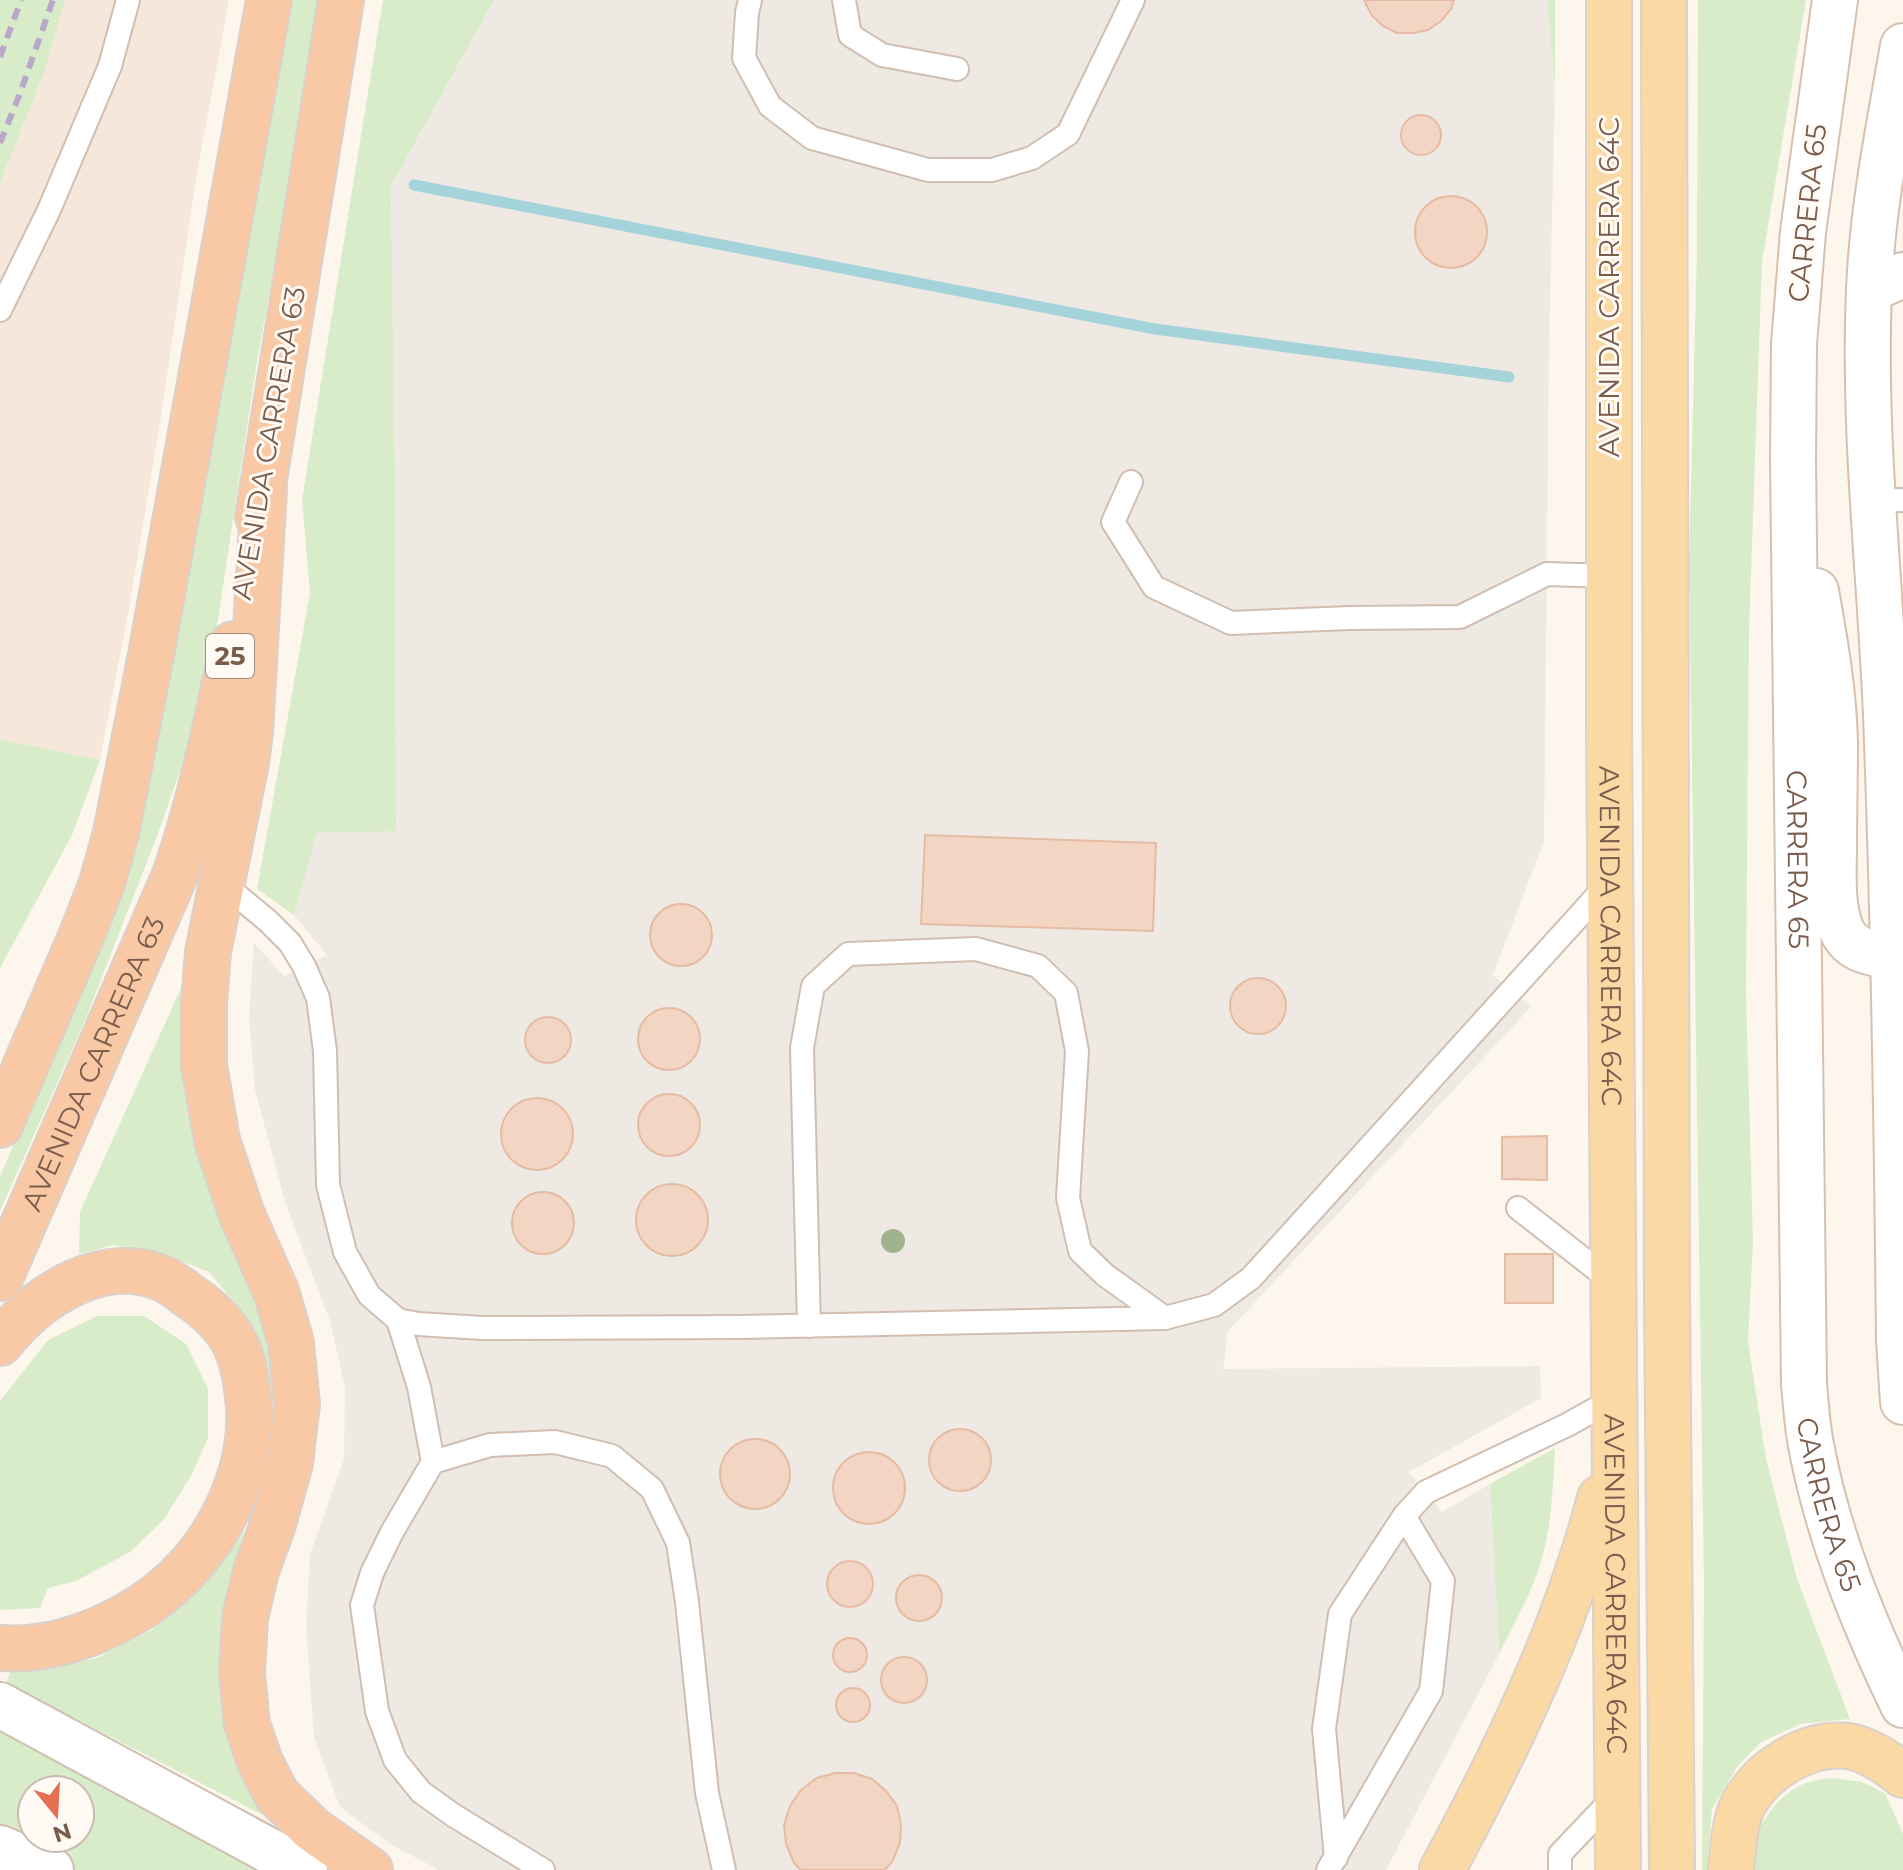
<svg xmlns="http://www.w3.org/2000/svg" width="1903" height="1870" viewBox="0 0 1903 1870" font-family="Montserrat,sans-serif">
<rect width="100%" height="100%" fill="#fdf6ec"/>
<polygon fill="#f5e8da" points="65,0 229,0 196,179 160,423 130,603 100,760 0,739 0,183 44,73"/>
<polygon fill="#efe9e4" points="494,0 1547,0 1555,86 1549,348 1544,841 1493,975 1531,1007 1228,1331 1223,1369 1540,1366 1541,1398 1409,1472 1442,1512 1490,1484 1499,1654 1386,1870 439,1870 390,1844 340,1807 314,1737 306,1626 310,1554 344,1459 345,1387 330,1321 286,1205 255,1090 249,1018 254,943 284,976 327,955 294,915 317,833 396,830 395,486 391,186"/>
<g fill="#d8ecc9" fill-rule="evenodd">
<polygon points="0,0 65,0 44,73 0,183"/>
<polygon points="290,0 323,0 257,361 217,626 187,751 159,831 84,1023 0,1211 0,1176 42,1080"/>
<polygon points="383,0 494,0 391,186 395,486 396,831 317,833 294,915 257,889 310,593 302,500"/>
<polygon points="1547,0 1555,0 1555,86"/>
<polygon points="1698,0 1806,0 1762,262 1749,629 1746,993 1753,1241 1748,1342 1766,1459 1797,1579 1850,1719 1801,1724 1761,1742 1737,1767 1712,1809 1707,1870 1702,1870 1704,1584 1689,565 1697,251"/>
<polygon points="0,739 100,760 72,835 0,968"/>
<polygon points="191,966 271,1312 274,1390 244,1314 209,1272 161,1253 113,1245 79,1254 80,1212"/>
<polygon points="97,1316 144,1316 186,1344 208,1389 208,1438 191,1476 164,1519 130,1552 76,1581 48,1588 40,1608 0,1610 0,1401 48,1340"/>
<path d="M 1555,1448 C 1553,1485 1552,1522 1542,1558 C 1533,1591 1514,1623 1499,1654 L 1490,1484 Z"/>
<polygon points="248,1513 230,1589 241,1760 265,1816 6,1683 11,1671 53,1668 97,1658 152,1630 200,1585"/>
<path d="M 0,1728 L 268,1870 L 0,1870 ZM 32,1790 L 80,1790 L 80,1838 L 32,1838 Z"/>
<path d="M 1832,1778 L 1862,1782 L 1885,1793 L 1903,1834 L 1903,1870 L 1748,1870 C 1749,1836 1774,1795 1806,1783 C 1814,1780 1824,1779 1832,1778 Z"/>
</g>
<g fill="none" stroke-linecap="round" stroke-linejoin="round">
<polyline stroke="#a5d3da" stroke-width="11" points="414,185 1155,329 1509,377"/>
</g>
<g fill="#f3d5c3" stroke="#e6bba3" stroke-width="2">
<polygon points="1364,0 1454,0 1451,9 1441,21 1428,30 1413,33 1397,33 1383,26 1372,16"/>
<circle cx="1421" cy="135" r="20"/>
<circle cx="1451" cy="232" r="36"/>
<polygon points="925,835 1156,843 1153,931 921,924"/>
<circle cx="681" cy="935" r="31"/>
<circle cx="1258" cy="1006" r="28"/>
<circle cx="669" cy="1039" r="31"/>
<circle cx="548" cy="1040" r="23"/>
<circle cx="669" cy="1125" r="31"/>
<circle cx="537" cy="1134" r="36"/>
<polygon points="1547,1136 1547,1180 1502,1179 1502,1137"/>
<circle cx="672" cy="1220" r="36"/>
<circle cx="543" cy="1223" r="31"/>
<rect x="1505" y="1254" width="48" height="49"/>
<circle cx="960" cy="1460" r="31"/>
<circle cx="755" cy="1474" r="35"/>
<circle cx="869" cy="1488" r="36"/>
<circle cx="850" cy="1584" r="23"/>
<circle cx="919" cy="1598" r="23"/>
<circle cx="850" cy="1655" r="17"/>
<circle cx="904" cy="1680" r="23"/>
<circle cx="853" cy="1705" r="17"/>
<polygon points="835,1773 854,1773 872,1779 886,1791 897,1806 901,1824 900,1843 893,1860 885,1870 801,1870 794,1863 786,1844 784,1825 790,1806 801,1790 817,1778"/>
</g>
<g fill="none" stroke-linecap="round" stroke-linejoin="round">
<defs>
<g id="service">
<polyline points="750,0 747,13 744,58 770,106 812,138 928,170 992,170 1032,158 1068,134 1133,0"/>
<polyline points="844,0 850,35 882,55 957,69"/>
<polyline points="0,310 49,210 110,66 128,0"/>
<polyline points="1131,482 1113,522 1154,587 1231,623 1350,618 1460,617 1547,574 1609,576"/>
<polyline points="1874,501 1903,500"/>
<polyline points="222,883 268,921 290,943 304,966 318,998 325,1051 328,1185 345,1252 369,1295 398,1320 418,1324 482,1328 742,1327 1165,1318 1214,1305 1251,1278 1607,885"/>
<polyline points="1518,1208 1614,1283"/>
<polyline points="398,1320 419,1387 433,1462 392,1532 372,1573 362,1605 377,1711 395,1760 421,1792 453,1815 543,1870"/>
<polyline points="809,1326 802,1048 813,986 848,954 976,949 1038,966 1066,993 1077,1051 1068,1198 1080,1251 1105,1275 1165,1318"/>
<polyline points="433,1462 490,1445 555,1442 612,1456 652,1489 678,1543 687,1602 707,1793 724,1870"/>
<polyline points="1336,1858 1324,1729 1340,1614 1404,1516"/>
<polyline points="1328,1870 1431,1691 1443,1581 1404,1516 1426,1492 1567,1425 1614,1399"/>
<polyline points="1560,1870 1560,1854 1617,1794"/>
</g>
<polyline id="minor" points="1869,290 1903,275"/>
<g id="tertiary">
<polyline points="0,1705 305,1870"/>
<polyline points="0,1848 51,1870"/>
</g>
<g id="secondary">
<path id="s1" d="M 1835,0 L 1803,232 L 1794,344 L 1793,459 L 1804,1384 C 1806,1404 1807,1425 1811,1445 C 1828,1536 1863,1622 1903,1705"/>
<path d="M 1903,46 C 1889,127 1872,209 1869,291 C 1863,433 1880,574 1886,715 C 1894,923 1897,1132 1899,1340 L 1903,1402"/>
<path d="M 1816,591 C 1825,642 1834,692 1835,743 C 1835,777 1834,812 1834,846 C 1834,873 1831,906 1842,931 C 1852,952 1873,953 1894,957"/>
</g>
<g id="primary">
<path id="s2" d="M 1609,0 L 1609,726 L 1618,1870"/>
<polyline points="1664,0 1667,1297 1672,1870"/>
<path d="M 1442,1870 C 1506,1752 1566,1628 1600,1498"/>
<path d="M 1731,1870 C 1733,1850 1734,1821 1744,1803 C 1764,1768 1807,1742 1848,1746 C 1868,1749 1888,1763 1903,1775"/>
</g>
<g id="trunk">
<polyline points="264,489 250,732 246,763 208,952 204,1003 204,1065 217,1140 242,1215 277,1294 291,1343 297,1404 290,1463 273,1524 256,1571 245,1618 242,1673 247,1724 260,1762 277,1795 312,1829 370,1870"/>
<polyline points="258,517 341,0"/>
<polyline points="0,1125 83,932 102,883 116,833 151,655 269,0"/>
<path id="s3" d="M 0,1278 L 175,875 C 201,800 217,722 233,644"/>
<path d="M 0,1343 C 38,1295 106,1250 168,1281 C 175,1285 182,1290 188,1295 C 202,1304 218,1318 228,1332 C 239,1347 245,1370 247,1389 C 260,1472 213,1560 143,1606 C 101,1633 50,1652 0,1648"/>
</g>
</defs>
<use href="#service" stroke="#d1beb0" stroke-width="26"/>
<use href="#minor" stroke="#d1beb0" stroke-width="48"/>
<use href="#tertiary" stroke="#d1beb0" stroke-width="48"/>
<use href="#secondary" stroke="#d6c0b0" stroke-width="48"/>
<use href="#primary" stroke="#dad1cd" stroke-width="48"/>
<use href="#trunk" stroke="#dad1cd" stroke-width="48"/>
<use href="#service" stroke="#fff" stroke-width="22"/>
<use href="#minor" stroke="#fff" stroke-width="44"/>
<use href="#tertiary" stroke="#fff" stroke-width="44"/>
<use href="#secondary" stroke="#fff" stroke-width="44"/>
<use href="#primary" stroke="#fbd9a5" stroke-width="44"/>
<use href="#trunk" stroke="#f9c8a4" stroke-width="44"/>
<g stroke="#b9a8c9" stroke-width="6" stroke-dasharray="12 8" stroke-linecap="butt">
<polyline points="0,57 21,0"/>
<polyline points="0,143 19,96 53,0"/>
</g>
</g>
<circle fill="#a0b28e" cx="893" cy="1241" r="12"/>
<g text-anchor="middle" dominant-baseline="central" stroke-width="6" stroke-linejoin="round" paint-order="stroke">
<rect fill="#fffaf3" stroke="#a28b7f" stroke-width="2" x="206" y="634" width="48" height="44" rx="6"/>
<g font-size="26" font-weight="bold" fill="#7a5c4d">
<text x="230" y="656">25</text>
</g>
<g font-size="28" fill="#7a5c4d" stroke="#fffaf3">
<text transform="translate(1807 213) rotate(-84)">CARRERA 65</text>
<text transform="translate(1609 287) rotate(-90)">AVENIDA CARRERA 64C</text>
<text transform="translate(268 443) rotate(-80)">AVENIDA CARRERA 63</text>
<text stroke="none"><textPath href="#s1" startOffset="862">CARRERA 65</textPath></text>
<text stroke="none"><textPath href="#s2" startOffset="936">AVENIDA CARRERA 64C</textPath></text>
<text stroke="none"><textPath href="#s3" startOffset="234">AVENIDA CARRERA 63</textPath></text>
<text stroke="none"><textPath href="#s1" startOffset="1510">CARRERA 65</textPath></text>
<text stroke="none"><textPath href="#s2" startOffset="1584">AVENIDA CARRERA 64C</textPath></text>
</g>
</g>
<g transform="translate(56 1814) rotate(162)"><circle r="38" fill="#fffaf3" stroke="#cabbb1" stroke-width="2"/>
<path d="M0-6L14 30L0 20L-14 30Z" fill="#e76f51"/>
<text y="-12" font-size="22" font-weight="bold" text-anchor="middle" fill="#7a5c4d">N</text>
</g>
</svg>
